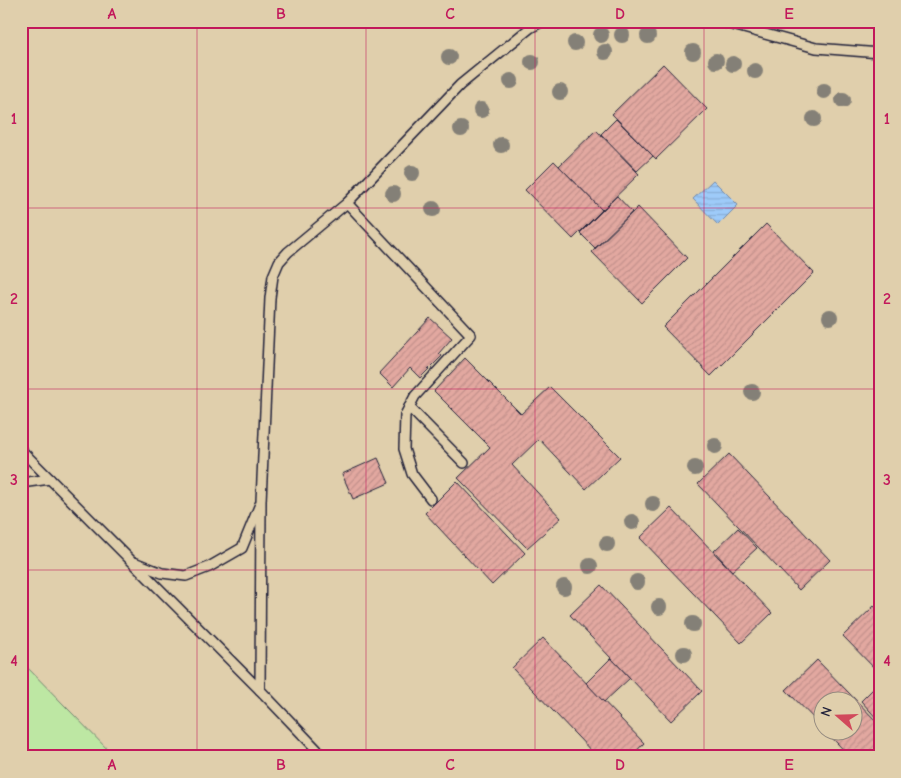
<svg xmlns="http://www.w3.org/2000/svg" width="901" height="778" viewBox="0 0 901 778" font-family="'Comic Neue',sans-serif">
<defs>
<pattern id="water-rules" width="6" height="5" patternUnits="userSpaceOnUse" patternTransform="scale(1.25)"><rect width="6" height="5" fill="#9ecbf9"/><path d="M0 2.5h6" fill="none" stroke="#88aed6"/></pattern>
<pattern id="building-hatch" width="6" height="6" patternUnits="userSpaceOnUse" patternTransform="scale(1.25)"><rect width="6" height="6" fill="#e2a8a0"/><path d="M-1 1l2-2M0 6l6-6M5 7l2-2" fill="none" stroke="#c2908b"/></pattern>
</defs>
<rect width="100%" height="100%" fill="#e0cfac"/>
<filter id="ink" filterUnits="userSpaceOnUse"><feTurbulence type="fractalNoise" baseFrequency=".02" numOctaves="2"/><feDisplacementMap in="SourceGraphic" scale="10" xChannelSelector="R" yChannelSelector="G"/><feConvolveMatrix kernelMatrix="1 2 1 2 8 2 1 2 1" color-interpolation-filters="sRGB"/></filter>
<g filter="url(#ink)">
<polygon fill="#bde7a3" stroke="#70846f" points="21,661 115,757 21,757"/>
<polygon fill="url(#water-rules)" stroke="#6c87ad" points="713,180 738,205 718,225 693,199"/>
<g fill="url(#building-hatch)" stroke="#22223b">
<polygon points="663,64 707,109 656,159 612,114"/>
<polygon points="616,119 653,156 637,171 601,134"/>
<polygon points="596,130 639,174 602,210 559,166"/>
<polygon points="554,161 602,210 573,239 525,190"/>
<polygon points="617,196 632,212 595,248 580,233"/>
<polygon points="638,207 687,258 642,303 592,252"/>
<polygon points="766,224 814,273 711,376 663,327"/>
<polygon points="430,318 452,338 439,353 442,356 420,378 410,368 393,387 379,373"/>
<polygon points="465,358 521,414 550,387 620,457 586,489 539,439 512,465 561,518 527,548 458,478 490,447 434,391"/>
<polygon points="729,454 830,560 799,590 698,484"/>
<polygon points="378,458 389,483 353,499 342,474"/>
<polygon points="457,481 525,553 492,585 425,513"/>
<polygon points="671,508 772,613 741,643 640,538"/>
<polygon points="738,528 757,548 732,571 714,551"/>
<polygon points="601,585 702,691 671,721 570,615"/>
<polygon points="874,606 880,612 880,674 843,636"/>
<polygon points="543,638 644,743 631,757 597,757 512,668"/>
<polygon points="611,658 630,678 604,702 586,683"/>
<polygon points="817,660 880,725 880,757 850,757 825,730 854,730 854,700 824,700 824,729 786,690"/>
<polygon points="879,683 880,720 879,721 861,701"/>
</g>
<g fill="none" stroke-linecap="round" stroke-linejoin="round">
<defs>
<g id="lane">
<polyline points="718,21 816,48 880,53"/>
<polyline points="347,203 471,335 415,396 405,415 404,449 412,474 431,499"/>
<polyline points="409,407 464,463"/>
<polyline points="21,450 260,690 324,757"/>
<polyline points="21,483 50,479"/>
<polyline points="134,562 162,573 186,576 209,567 242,548 260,504"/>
<polyline points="260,690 261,501 270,298 273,276 279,262 288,252 347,203 460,85 530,28 543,21"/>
</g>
</defs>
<use href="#lane" stroke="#22223b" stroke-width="12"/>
<use href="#lane" stroke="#e0cfac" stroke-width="9"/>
</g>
<g fill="#848077">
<circle cx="601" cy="35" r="8"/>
<circle cx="622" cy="35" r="8"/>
<circle cx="648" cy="36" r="8"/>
<circle cx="575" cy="43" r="8"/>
<circle cx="605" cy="52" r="8"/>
<circle cx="693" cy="52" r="8"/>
<circle cx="449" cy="57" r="8"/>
<circle cx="716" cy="61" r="8"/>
<circle cx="532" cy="62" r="8"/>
<circle cx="733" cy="64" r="8"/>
<circle cx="755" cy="71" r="8"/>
<circle cx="511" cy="81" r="8"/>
<circle cx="824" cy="91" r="8"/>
<circle cx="560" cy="92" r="8"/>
<circle cx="843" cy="100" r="8"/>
<circle cx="481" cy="110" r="8"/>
<circle cx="814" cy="119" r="8"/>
<circle cx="461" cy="129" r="8"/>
<circle cx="501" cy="145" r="8"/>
<circle cx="412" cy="173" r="8"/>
<circle cx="393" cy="194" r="8"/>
<circle cx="433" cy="209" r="8"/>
<circle cx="830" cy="317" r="8"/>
<circle cx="752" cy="392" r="8"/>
<circle cx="715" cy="446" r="8"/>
<circle cx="695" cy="468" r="8"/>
<circle cx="653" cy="504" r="8"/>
<circle cx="632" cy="522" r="8"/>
<circle cx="607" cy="544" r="8"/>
<circle cx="590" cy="566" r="8"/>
<circle cx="637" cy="582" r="8"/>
<circle cx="564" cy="587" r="8"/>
<circle cx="659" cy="607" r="8"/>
<circle cx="693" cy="624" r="8"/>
<circle cx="684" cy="654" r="8"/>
</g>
</g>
<path fill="none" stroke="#c2185b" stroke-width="1" stroke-opacity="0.55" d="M 197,21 L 197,757M 366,21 L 366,757M 535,21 L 535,757M 704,21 L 704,757M 21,208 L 880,208M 21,389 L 880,389M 21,570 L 880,570"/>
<rect width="901" height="778" fill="none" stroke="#e0cfac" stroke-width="55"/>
<g transform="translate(838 716) rotate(290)"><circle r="24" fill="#e0cfac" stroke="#948a7f"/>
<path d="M0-4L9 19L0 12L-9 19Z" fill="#d1495b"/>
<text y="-8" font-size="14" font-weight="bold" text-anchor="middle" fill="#22223b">N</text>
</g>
<rect x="28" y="28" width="846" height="722" fill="none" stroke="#c2185b" stroke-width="2"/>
<g font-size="16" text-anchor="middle" font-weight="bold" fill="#c2185b">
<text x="112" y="19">A</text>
<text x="281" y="19">B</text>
<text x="450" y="19">C</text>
<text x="620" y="19">D</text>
<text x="789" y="19">E</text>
<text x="14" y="124">1</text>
<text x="887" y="124">1</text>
<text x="14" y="304">2</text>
<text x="887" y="304">2</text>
<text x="14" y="485">3</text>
<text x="887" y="485">3</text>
<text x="14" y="666">4</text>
<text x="887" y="666">4</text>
<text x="112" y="770">A</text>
<text x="281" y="770">B</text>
<text x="450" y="770">C</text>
<text x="620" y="770">D</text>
<text x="789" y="770">E</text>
</g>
</svg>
